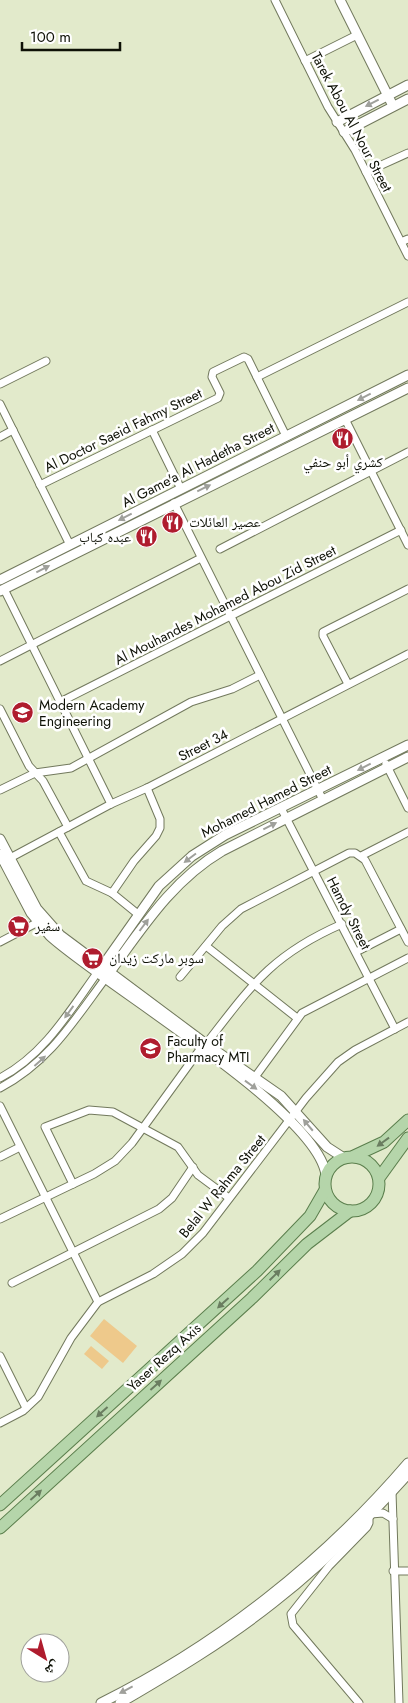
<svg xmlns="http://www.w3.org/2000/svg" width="408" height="1703" viewBox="0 0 408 1703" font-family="Jost,'Noto Naskh Arabic',sans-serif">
<rect width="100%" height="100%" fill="#e2eacb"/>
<g fill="#eec98b">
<polygon points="104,1319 137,1346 123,1363 90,1336"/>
<polygon points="91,1346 109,1361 102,1369 84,1354"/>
</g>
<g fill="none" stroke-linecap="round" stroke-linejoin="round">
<defs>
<g id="minor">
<polyline points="275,0 328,107 355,150 408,256"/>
<polyline points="305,61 357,35"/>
<polyline points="366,172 408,153"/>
<polyline points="401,242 408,239"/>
<polyline points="257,377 408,302"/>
<polyline points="0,384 46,361"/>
<polyline points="0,404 70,545"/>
<polyline points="345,419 408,545"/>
<polyline points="152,430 181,489"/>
<polyline points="0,437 13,430"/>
<polyline points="40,485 218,398 220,393 212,377 213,372 244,357 248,359 286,436"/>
<polyline points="174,503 323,800"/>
<polyline points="220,549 408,452"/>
<polyline points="4,589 111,804"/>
<polyline points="0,661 201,558"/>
<polyline points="348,684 323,636 323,632 408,589"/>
<polyline points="60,702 401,530"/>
<polyline points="0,709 29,766 43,781 68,827"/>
<polyline points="386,764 408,808"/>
<polyline points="0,790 35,773 71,768 191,702 232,689 260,675"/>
<polyline points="281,808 395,1029"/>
<polyline points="59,832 86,881 112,893 139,915"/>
<polyline points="361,856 408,832"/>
<polyline points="10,858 111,804 147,788 408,654"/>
<polyline points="112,893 134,861 156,836 160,828 160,819 147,788"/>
<polyline points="0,942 42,920"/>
<polyline points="206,946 297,1018"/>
<polyline points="356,952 401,929"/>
<polyline points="180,977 222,926 241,909 349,853 355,853 365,860 408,942"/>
<path d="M 206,1044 C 251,986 271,955 342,924"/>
<polyline points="255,1077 302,1013 408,958"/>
<path d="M 0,1078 C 44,1055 69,1012 97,973"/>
<path d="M 0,1088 C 49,1062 73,1022 105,979"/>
<polyline points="0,1106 98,1302"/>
<polyline points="0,1157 20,1147"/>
<polyline points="73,1184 45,1127 89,1110 113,1112 178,1147 198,1175 229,1198"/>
<polyline points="0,1219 94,1174 115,1161 132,1143 201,1048"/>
<polyline points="12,1283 159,1209 172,1198 193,1167"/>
<polyline points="0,1356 26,1408"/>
<polyline points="0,1423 23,1411 38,1397 71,1338 98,1302 153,1274 182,1254 203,1233 306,1098 338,1062 355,1050 408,1022"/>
<polyline points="392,1492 399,1703"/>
<polyline points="371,1514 383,1513 393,1519"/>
<polyline points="393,1571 408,1571"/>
<polyline points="359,1703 293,1625 291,1614 329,1566 367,1527 369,1523 369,1516"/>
</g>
<g id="tertiary">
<polyline points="340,0 393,106"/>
<polyline points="337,122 408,85"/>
<polyline points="344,132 408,99"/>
<polyline points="0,580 408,375"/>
<polyline points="0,591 408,388"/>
<polyline points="0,839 37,909 60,935 206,1044 281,1096 327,1147 344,1158"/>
<path d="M 0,854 L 31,913 L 50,936 C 105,986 317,1110 326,1175"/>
<polyline points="99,971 159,886 192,856 225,835 408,745"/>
<path d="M 107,976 C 141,930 171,881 222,851 L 408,757"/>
<path d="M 101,1703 C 218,1645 323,1562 408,1463"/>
<path d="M 120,1703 C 173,1672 225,1641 273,1603 C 322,1565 367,1520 408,1474"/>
</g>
<g id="primary">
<polyline points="354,1156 384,1142 408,1120"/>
<circle cx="352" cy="1184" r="27"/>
<polyline points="379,1178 408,1138"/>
<polyline points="0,1505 257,1271 310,1216 325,1190"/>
<polyline points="0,1528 252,1298 307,1244 350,1211"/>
</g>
</defs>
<use href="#minor" stroke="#72795d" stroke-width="9"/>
<use href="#tertiary" stroke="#72795d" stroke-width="11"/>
<use href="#primary" stroke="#5a7e4c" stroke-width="13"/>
<use href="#minor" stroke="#fff" stroke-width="7"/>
<use href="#tertiary" stroke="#fff" stroke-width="9"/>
<use href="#primary" stroke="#b5d5aa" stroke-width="11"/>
</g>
<defs><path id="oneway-solid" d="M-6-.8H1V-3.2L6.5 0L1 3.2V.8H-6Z" transform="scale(1.25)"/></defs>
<g fill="#9fa09b">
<use href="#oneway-solid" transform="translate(372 103) rotate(153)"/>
<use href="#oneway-solid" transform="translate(364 397) rotate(153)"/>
<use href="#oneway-solid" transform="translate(204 488) rotate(-26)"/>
<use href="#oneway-solid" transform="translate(125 517) rotate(153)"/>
<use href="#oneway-solid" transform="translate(43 569) rotate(-27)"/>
<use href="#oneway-solid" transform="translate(364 767) rotate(153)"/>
<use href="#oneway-solid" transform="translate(270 826) rotate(-27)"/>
<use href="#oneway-solid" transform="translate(190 858) rotate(143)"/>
<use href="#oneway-solid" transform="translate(144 925) rotate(-53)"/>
<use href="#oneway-solid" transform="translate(69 1012) rotate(126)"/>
<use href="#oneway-solid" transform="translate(40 1061) rotate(-42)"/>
<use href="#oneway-solid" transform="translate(251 1085) rotate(36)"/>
<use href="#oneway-solid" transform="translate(308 1125) rotate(-130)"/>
<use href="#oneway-solid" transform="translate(126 1690) rotate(152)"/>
</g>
<g fill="#6a7d60">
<use href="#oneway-solid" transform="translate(383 1142) rotate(144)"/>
<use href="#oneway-solid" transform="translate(275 1275) rotate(-44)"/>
<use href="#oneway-solid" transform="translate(223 1303) rotate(138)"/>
<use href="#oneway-solid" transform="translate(156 1385) rotate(-42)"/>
<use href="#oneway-solid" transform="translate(102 1412) rotate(138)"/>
<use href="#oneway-solid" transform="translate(36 1495) rotate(-42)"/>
</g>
<defs>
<symbol id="restaurant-disc" viewBox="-11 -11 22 22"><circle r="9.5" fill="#af1c2e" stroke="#fff"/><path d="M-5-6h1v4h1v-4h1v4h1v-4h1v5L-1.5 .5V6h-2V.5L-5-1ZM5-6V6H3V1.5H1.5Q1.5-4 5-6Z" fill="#fff"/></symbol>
<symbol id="university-disc" viewBox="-11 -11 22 22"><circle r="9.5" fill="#af1c2e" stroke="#fff"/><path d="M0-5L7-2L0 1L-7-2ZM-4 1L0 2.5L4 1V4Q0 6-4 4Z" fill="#fff"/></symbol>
<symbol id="supermarket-disc" viewBox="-11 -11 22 22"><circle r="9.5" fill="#af1c2e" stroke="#fff"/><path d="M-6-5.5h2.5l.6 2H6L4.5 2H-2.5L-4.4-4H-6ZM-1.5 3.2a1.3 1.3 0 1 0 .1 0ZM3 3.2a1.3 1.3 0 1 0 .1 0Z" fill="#fff"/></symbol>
</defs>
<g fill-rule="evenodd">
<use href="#restaurant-disc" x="330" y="426" width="25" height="25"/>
<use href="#restaurant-disc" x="160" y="510" width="25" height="25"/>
<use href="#restaurant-disc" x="134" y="524" width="25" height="25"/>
<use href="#university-disc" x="10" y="700" width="25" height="25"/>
<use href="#supermarket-disc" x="6" y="914" width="25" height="25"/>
<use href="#supermarket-disc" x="80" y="946" width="25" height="25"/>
<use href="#university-disc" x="138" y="1036" width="25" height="25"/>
</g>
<g text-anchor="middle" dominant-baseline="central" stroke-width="5" stroke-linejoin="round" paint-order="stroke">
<g font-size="14" fill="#0e1106" stroke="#fff">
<text transform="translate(352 122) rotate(62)">Tarek Abou Al Nour Street</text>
<text transform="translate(123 430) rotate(-26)">Al Doctor Saeid Fahmy Street</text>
<text transform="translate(198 465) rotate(-27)">Al Game'a Al Hadetha Street</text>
<text transform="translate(225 605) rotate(-27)">Al Mouhandes Mohamed Abou Zid Street</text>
<text transform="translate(203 745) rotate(-27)">Street 34</text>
<text transform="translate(266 801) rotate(-27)">Mohamed Hamed Street</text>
<text transform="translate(349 913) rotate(63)">Hamdy Street</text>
<text transform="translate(222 1186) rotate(-51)">Belal W Rahma Street</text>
<text transform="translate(164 1357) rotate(-42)">Yaser Rezq Axis</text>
</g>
<g font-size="14" fill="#0e1106" stroke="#fff" text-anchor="start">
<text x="343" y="462" text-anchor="middle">كشري أبو حنفي</text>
<text x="189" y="522">عصير العائلات</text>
<text x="131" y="537" text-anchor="end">عبده كباب</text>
<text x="39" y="705">Modern Academy<tspan x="39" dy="16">Engineering</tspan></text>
<text x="35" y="926">سفير</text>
<text x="109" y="958">سوبر ماركت زيدان</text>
<text x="167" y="1041">Faculty of<tspan x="167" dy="16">Pharmacy MTI</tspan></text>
</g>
</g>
<g transform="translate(45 1658) rotate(143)"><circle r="24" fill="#ffffff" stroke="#9fa09b"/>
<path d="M0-4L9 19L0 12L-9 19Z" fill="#af1c2e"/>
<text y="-8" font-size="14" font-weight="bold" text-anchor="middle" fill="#0e1106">ش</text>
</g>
<path d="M22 42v8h98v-8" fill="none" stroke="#0e1106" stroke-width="2.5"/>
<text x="30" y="42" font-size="15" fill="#0e1106" stroke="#ffffff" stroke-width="4" paint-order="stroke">100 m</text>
</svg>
